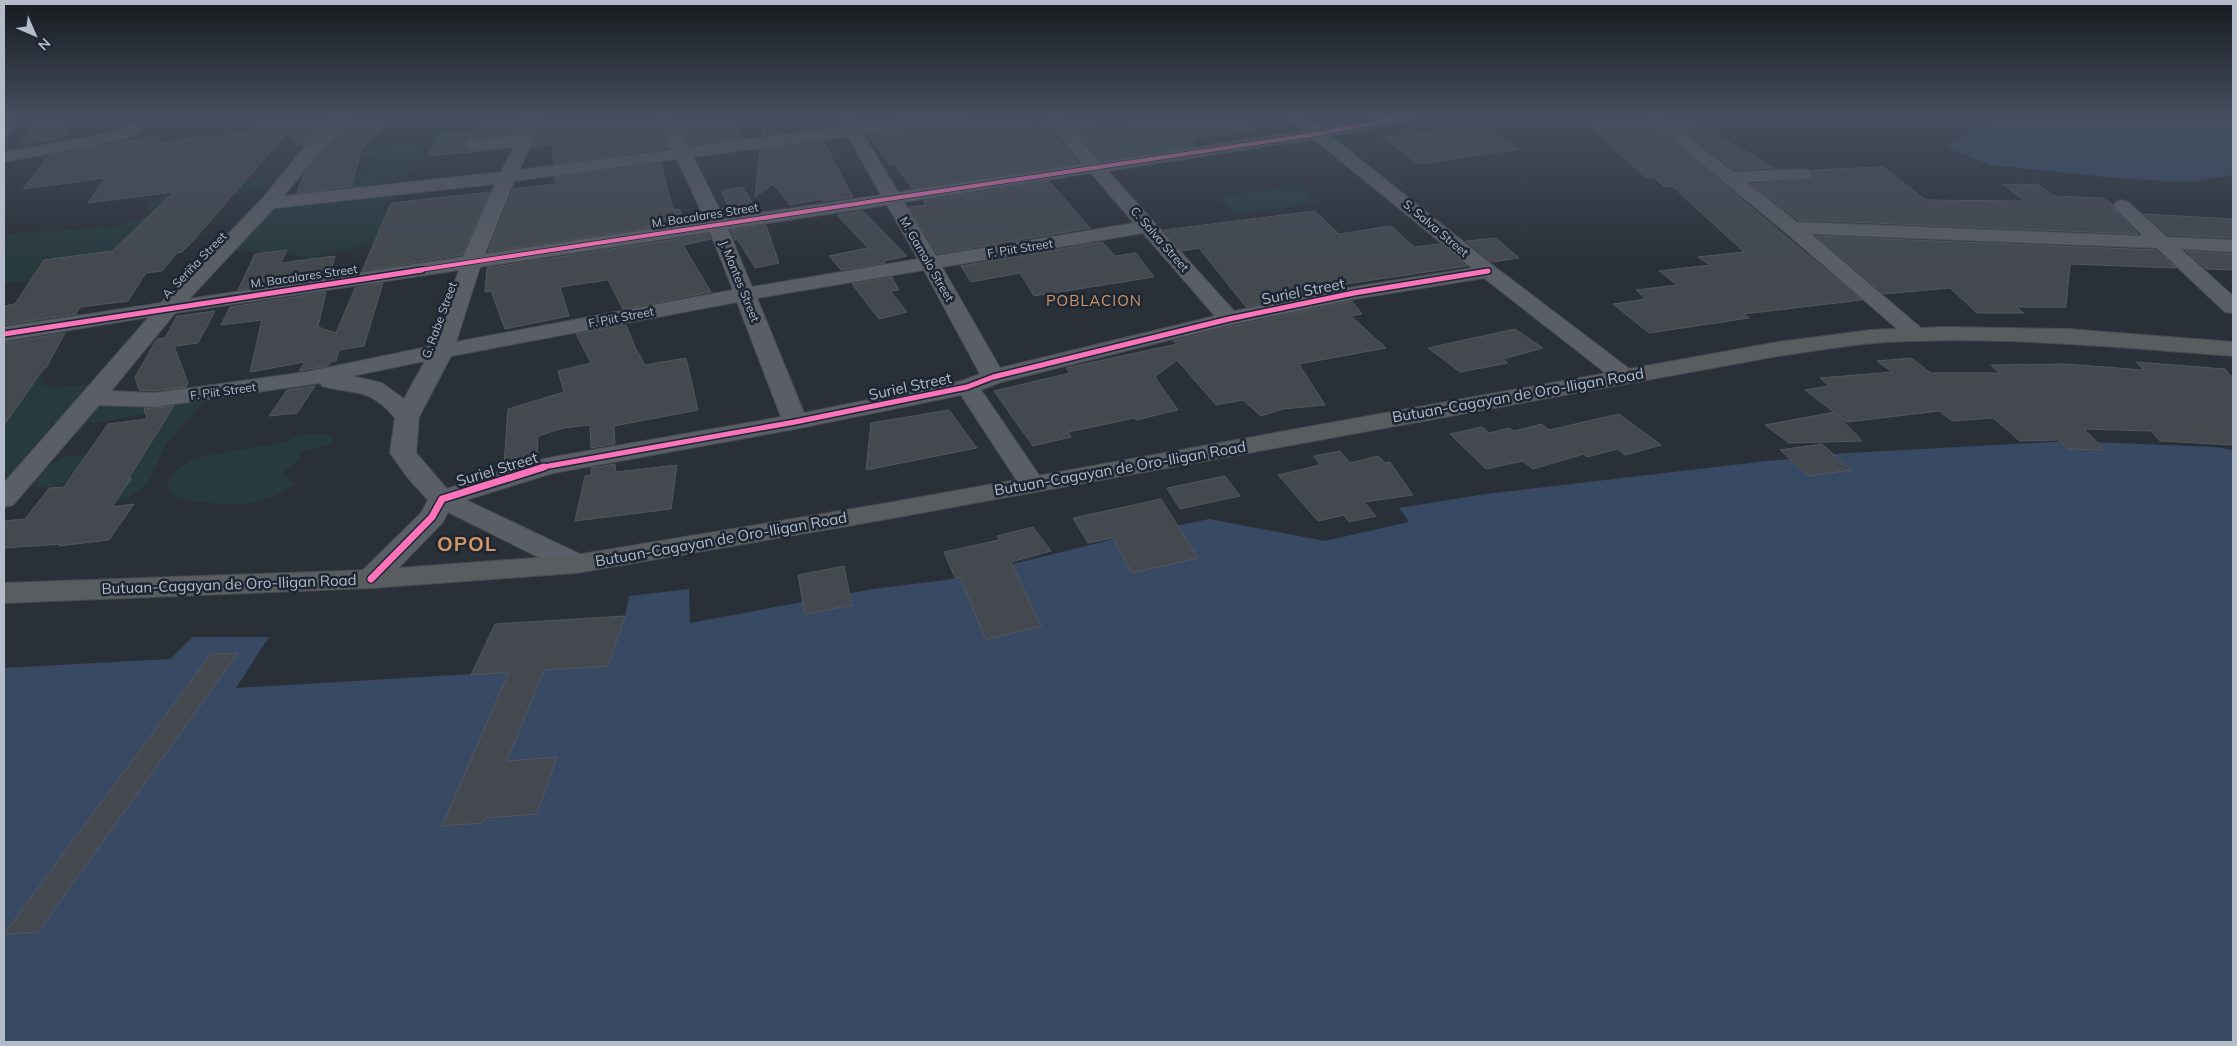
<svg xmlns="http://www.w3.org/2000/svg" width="2237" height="1046" viewBox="0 0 2237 1046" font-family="Mulish,sans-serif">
<rect width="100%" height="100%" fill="#2a3038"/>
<g fill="#273a3e">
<path d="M 440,116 L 474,116 C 466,120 462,124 462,133 C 448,140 436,142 421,136 L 421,133 L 444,126 L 446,119 Z"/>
<path d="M 402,145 L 422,145 L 420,156 L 415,163 L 418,167 L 410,173 L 407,179 C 377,186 350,190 319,188 L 366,170 L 374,157 L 320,163 L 359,148 Z"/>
<path d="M 259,179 L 274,182 L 257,189 L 223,198 L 142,241 L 43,278 L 4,284 L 4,237 L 11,234 L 113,227 L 149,215 L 146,208 C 167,183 228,182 259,179 Z"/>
<polygon points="1297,185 1317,203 1237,215 1218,197"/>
<polygon points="413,191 391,201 382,207 387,211 401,213 393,236 362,246 310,259 286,254 230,250 277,204"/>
<polygon points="12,373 35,374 40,377 42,384 56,388 106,383 113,390 126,394 208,398 167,443 148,483 128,498 115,502 80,478 49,488 32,486 48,466 64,457 131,448 154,412 93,423 79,421 53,423 4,484 4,375"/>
<path d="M 302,434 L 331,434 L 334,443 L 300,452 L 302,457 L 283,473 L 295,484 C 256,513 221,504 177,499 L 167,487 L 174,471 L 196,458 L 284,442 Z"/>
</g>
<g fill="#384963">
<polygon points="1997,116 2233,117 2233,175 2187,182 2128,179 1991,165 1946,147"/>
<polygon points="2069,441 2214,447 2233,450 2233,1042 4,1042 4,668 170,659 193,637 269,637 236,688 607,666 625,616 629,596 689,589 690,623 873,589 953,579 1110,540 1209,519 1325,541 1409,522 1399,508 1486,494 1767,461 1847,453"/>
</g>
<g fill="#444950" stroke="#52575f">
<polygon points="53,116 72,116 64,138 22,144 35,118"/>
<polygon points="312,116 331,116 303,146 286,134 192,242 182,252 177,253 162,271 146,273 128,301 80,307 76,314 4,325 4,306 15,304 44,260 112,251 174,192 88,203 105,178 23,189 49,155 161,136 157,143 247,132 258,120"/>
<polygon points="353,116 395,116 365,146 362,146 352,186 297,193 303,176"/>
<polygon points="484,116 522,116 517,134 469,138 465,143 469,150 503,149 428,156 440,133 473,131 476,123 481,122"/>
<polygon points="542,116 654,116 669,148 554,164 552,145 532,147"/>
<polygon points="674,116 733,116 743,138 689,145"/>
<polygon points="764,116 769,116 778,133 762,136"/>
<polygon points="860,116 907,116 865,122"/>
<polygon points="967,116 1023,116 1028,122 1043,121 1079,163 912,188 894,164 890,165 869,135 957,123 964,121"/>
<polygon points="1091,116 1099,125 1165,116 1252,116 1253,131 1193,138 1193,146 1101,160 1063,118"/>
<polygon points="1578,116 1642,116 1862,300 1744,314 1749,318 1649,333 1613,304 1646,299 1636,290 1677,285 1659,271 1710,265 1698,257 1744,252 1672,186 1664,187 1654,177 1646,178"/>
<polygon points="1665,116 1684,116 1775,168 1734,170"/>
<polygon points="1481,125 1520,149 1418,164 1383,138"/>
<polygon points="823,141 853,197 824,201 822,199 790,205 773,184 755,197 760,150"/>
<polygon points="661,163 673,210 679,209 683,217 700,213 703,220 488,252 513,189 556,184 555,177"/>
<polygon points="1883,167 1926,200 2024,201 2003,184 2039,185 2054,196 2103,198 2112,204 2112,207 2138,234 1798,220 1751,184 1809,180 1814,174 1811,170"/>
<polygon points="1049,181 1090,228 937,254 909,207 926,205 923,201"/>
<polygon points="742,187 758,211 725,216 721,209 729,207 721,191"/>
<polygon points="490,192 462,255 362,271 391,203"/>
<polygon points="863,211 907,256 884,261 885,263 841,270 829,256 868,248 837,215"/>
<polygon points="1315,211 1339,234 1391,226 1414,247 1440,244 1467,266 1339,285 1341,288 1246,307 1199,248 1182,251 1164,230"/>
<polygon points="2144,214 2233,219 2233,238 2168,235"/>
<polygon points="766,225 779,263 755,268 738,240 735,240 731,230"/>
<polygon points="709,234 711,239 683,245 711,292 623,309 608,280 560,287 569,316 505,329 491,291 485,292 487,268"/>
<polygon points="1816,236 2156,250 2176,268 2070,264 2066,307 2016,307 2024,313 1977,313 1950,288 1884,294"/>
<polygon points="1496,238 1519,258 1492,262 1466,241"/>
<polygon points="1102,242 1115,256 1136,253 1154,277 1034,296 1020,273 971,282 961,266"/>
<polygon points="287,250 281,263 335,256 330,275 238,290 255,254"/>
<polygon points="2186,251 2233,254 2233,270 2206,269"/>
<polygon points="892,277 899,290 890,291 907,312 879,319 852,284"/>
<polygon points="383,283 364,346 339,350 336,361 330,362 328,366 299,371 305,362 250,372 262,320 221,325 230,307 326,292 318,327 336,333 355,288"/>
<polygon points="1352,301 1362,314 1351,316 1386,348 1299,364 1325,405 1283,409 1261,416 1243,400 1216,405 1177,360 1155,377 1178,410 1136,420 1135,418 1068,432 1071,437 1033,446 994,391 1070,373 1066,368 1177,344 1173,341 1229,327"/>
<polygon points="215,311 198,343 174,346 188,383 186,387 154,391 139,390 135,377 157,339 165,338 177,316"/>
<polygon points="626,325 635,347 645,365 686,358 698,410 614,426 615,444 591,448 590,425 563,428 538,436 537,458 504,464 508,409 564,392 558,371 591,363 576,334"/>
<polygon points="1515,329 1543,348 1503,359 1508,363 1460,372 1428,348"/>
<polygon points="65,333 46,368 44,368 4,425 4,343"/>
<polygon points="1911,358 1931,373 2000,373 1991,365 2066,364 2144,370 2136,362 2225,369 2233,378 2233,445 2160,441 2151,431 2084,429 2105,450 2068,449 2059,440 2020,441 1993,418 1952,421 1939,411 1847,422 1805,390 1829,386 1820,378 1892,372 1877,361"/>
<polygon points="315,386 297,413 269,416 287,390"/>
<polygon points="174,406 128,479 132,478 112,507 134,504 109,540 59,546 61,544 4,548 4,521 25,519 49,488 64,487 108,424 147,419 144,409"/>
<polygon points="949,410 977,448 866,470 871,423"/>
<polygon points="1835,412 1862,441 1789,443 1765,425"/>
<polygon points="1619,414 1661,445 1625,455 1618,449 1587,457 1584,454 1533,469 1523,461 1486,469 1450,434 1482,427 1489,433 1509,428 1514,431 1542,424 1549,430"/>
<polygon points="1822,444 1851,470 1809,476 1780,450"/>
<polygon points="1340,451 1350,463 1378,456 1385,463 1390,462 1413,495 1364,502 1376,516 1349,522 1344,515 1318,521 1278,475 1320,465 1314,456"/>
<polygon points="615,464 616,472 677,465 671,509 575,521 585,476 591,475 591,468"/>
<polygon points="1225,476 1240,496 1180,509 1167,488"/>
<polygon points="1161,499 1198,558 1132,573 1113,538 1088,543 1073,518"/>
<polygon points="1033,527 1051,551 1011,562 1041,626 986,640 960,577 955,578 944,552 999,540 997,536"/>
<polygon points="844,566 852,605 805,614 798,575"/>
<polygon points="625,616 608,666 544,670 507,761 557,757 537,814 485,818 483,823 442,826 509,672 471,675 495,624"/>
<polygon points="238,653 38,932 4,934 211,654"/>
</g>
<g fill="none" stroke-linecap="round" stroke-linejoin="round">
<defs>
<g id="minor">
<polygon points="6,116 22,116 10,135 4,137 4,120"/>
<path d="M 334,116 L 351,116 L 283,196 L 501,172 L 514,147 L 475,149 L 469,148 L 467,144 L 469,140 L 475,139 L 518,136 L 524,116 L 540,116 L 533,141 L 519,170 L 672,150 L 656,116 L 672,116 L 688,147 L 843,127 L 837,116 L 853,116 L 858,125 L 921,116 L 965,116 L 963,119 L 957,121 L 863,134 L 898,192 L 1083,164 L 1042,116 L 1059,116 L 1100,162 L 1304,131 L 1287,116 L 1305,116 L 1321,128 L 1384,116 L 1417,116 L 1415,119 L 1409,121 L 1331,136 L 1495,267 L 1632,371 L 1636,376 L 1632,381 L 1624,383 L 1616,381 L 1484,278 L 1354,299 L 1229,325 L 1001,382 L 981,390 L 1045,484 L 1041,490 L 1032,492 L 1023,490 L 961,395 L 795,429 L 553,473 L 466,500 L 586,557 L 590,564 L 586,571 L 576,573 L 566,571 L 448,512 L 442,523 L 381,586 L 371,588 L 361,586 L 356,579 L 361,572 L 421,513 L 428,500 L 408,478 L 390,453 L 395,418 C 369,387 356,395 322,386 L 320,383 L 154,407 L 99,405 L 13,505 L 4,507 L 4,483 L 149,317 L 4,341 L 4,327 L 161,303 L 262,199 L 302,150 ZM 848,136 L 881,195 L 724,218 L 693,157 ZM 1314,139 L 1472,268 L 1354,287 L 1234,311 L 1108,171 ZM 677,159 L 706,221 L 485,254 L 514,181 ZM 1091,173 L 1134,223 L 936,256 L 904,202 ZM 495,184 L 463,257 L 189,299 L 274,208 ZM 887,205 L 918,259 L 752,287 L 728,229 ZM 710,232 L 733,290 L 456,342 L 480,267 ZM 1143,233 L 1215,316 L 1000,368 L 942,267 ZM 459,270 L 432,346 L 306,372 L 154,393 L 111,391 L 175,313 ZM 924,270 L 980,374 L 961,381 L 804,413 L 757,298 ZM 737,302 L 781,417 L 553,457 L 518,465 L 447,489 L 416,453 L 419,417 L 451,356 ZM 425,361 L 404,399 L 382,383 L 352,376 Z"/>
<polygon points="1644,116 1662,116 1733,172 1803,169 1809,170 1812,174 1809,178 1803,179 1746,182 1797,222 2143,236 2113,206 2116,202 2122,200 2128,202 2167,237 2233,240 2233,252 2181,249 2233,296 2233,313 2225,312 2157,248 1811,234 1928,334 1925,339 1917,341 1909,339 1785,232"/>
<polygon points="132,124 138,126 140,129 138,132 122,140 4,162 4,152 112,133"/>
</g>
<path id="highway" d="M 1944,327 L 2068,329 L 2233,342 L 2233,356 C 2118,347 2003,336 1888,342 C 1851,344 1814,351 1778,356 L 882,520 L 576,573 L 371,588 L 4,603 L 4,583 L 371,570 L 576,555 L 882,504 L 1778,342 L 1871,330 Z"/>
</defs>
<use href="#minor" stroke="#484c53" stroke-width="2"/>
<use href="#highway" stroke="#474c53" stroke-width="2"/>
<use href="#minor" fill="#5a5e66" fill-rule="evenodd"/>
<use href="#highway" fill="#5a5d60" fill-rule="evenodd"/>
<defs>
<polyline id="cycleway-far2" points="413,271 1317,134 1409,116"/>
<g id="cycleway-far1">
<polyline points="4,334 422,270"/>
<polyline points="538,468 795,422 967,387 993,377 1229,319 1354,293 1488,271"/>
</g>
<polyline id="cycleway" points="371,579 432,517 442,499 544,467"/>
</defs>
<use href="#cycleway-far2" stroke="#1d2633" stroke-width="5.5"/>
<use href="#cycleway-far1" stroke="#1d2633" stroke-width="8"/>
<use href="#cycleway" stroke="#1d2633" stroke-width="10"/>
<use href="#cycleway-far2" stroke="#fb73b8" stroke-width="4"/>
<use href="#cycleway-far1" stroke="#fb73b8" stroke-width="5"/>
<use href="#cycleway" stroke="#fb73b8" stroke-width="7"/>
</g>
<linearGradient id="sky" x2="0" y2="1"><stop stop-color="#171a1f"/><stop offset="0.44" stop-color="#444e5e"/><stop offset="1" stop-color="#444e5e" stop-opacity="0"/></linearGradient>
<rect width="2237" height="263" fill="url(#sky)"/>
<g text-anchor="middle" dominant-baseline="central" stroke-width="5" stroke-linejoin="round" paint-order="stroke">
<g font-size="12" fill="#b4bcc9" stroke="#1d2633">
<text transform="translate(705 215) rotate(-9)">M. Bacalares Street</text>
<text transform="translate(1436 228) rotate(40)">S. Salva Street</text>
<text transform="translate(1160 239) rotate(49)">C. Salva Street</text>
<text transform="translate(1020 248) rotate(-9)">F. Piit Street</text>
<text transform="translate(927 259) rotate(60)">M. Gamolo Street</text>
<text transform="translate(194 265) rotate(-46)">A. Seriña Street</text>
<text transform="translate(304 276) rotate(-8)">M. Bacalares Street</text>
<text transform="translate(740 281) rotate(68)">J. Montes Street</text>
<text transform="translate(621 317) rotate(-11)">F. Piit Street</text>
<text transform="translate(439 320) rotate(-70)">G. Rabe Street</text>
<text transform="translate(223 391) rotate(-8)">F. Piit Street</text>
</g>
<g font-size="15" fill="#b4bcc9" stroke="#1d2633">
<text transform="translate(1303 291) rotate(-11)">Suriel Street</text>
<text transform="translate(910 386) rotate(-12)">Suriel Street</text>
<text transform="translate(1518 395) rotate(-10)">Butuan-Cagayan de Oro-Iligan Road</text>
<text transform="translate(1120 468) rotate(-10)">Butuan-Cagayan de Oro-Iligan Road</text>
<text transform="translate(497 469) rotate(-17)">Suriel Street</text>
<text transform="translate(721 539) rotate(-10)">Butuan-Cagayan de Oro-Iligan Road</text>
<text transform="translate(229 584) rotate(-2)">Butuan-Cagayan de Oro-Iligan Road</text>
</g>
<g font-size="15" letter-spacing="1" fill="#d59563" stroke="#1d2633">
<text x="1094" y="300">POBLACION</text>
</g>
<g font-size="20" font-weight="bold" letter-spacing="1" fill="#d59563" stroke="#1d2633">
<text x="467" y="543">OPOL</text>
</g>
</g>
<rect width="2237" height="1046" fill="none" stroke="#b4bcc9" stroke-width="10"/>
<g transform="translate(35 35) rotate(135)" stroke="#1d2633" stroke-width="4" paint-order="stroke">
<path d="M0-4L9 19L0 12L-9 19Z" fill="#b4bcc9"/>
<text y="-8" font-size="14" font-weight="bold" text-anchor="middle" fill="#b4bcc9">N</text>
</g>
</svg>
